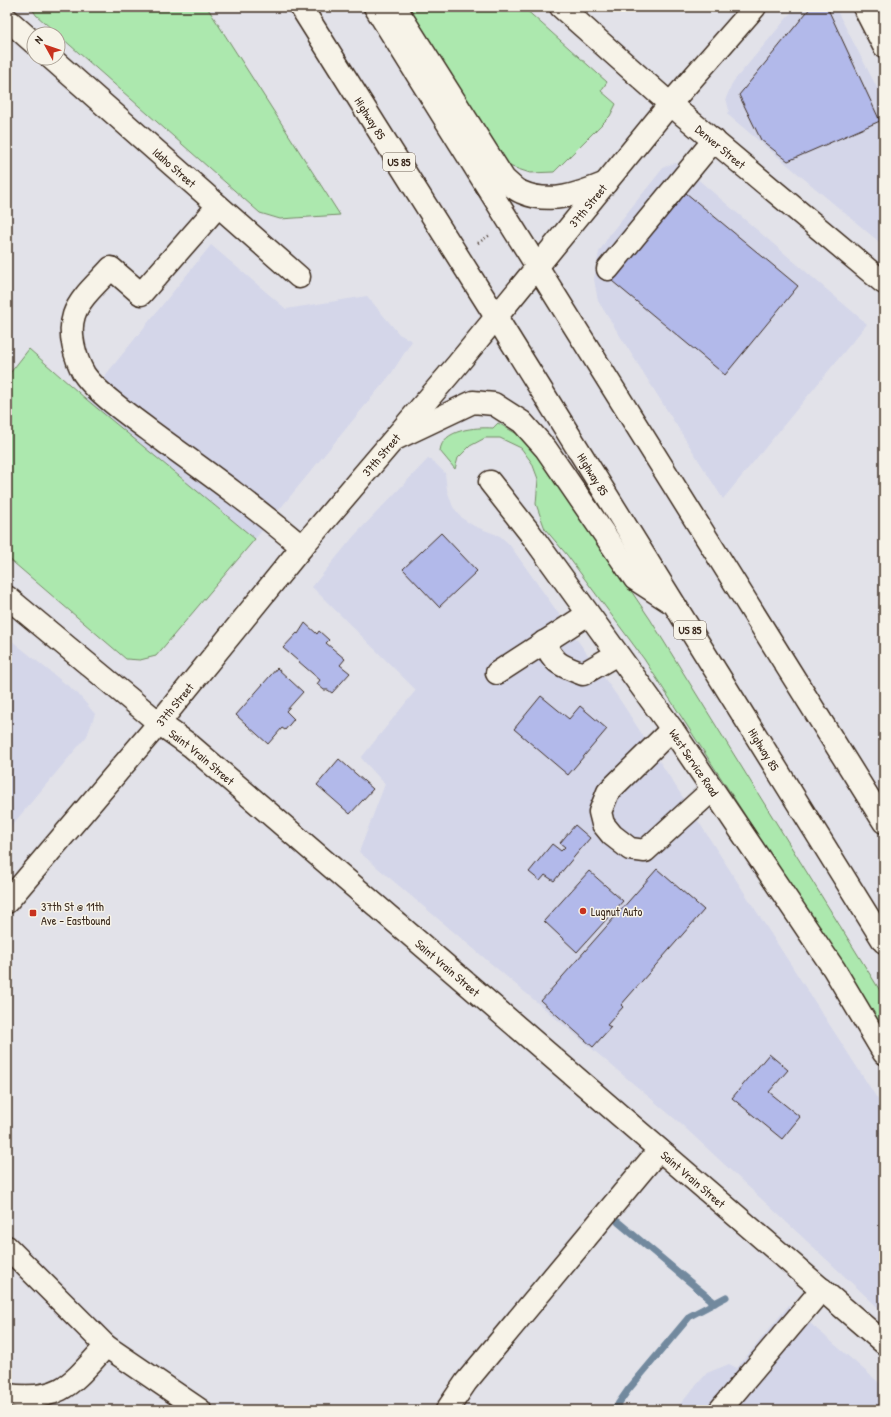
<svg xmlns="http://www.w3.org/2000/svg" width="891" height="1417" viewBox="0 0 891 1417" font-family="'Patrick Hand',sans-serif">
<rect width="100%" height="100%" fill="#e2e2e9"/>
<filter id="ink" filterUnits="userSpaceOnUse"><feTurbulence type="fractalNoise" baseFrequency=".025" numOctaves="2"/><feDisplacementMap in="SourceGraphic" scale="8" xChannelSelector="R" yChannelSelector="G"/><feConvolveMatrix kernelMatrix="1 2 1 2 8 2 1 2 1" color-interpolation-filters="sRGB"/></filter>
<g filter="url(#ink)">
<g fill="#d4d6e9">
<polygon points="796,7 835,7 884,101 884,246 727,114 729,110 726,98 733,82"/>
<polygon points="675,163 680,164 867,324 723,499 598,301 594,279 599,252 610,234 664,167"/>
<polygon points="211,245 286,309 367,296 399,334 412,341 391,374 255,539 86,399"/>
<polygon points="428,459 431,459 445,473 447,490 453,507 463,519 474,526 500,536 509,544 620,700 884,1109 884,1313 681,1124 359,852 385,784 361,758 416,690 312,587 354,536"/>
<polygon points="7,637 78,694 95,714 87,736 7,831"/>
<polygon points="789,1305 884,1387 884,1410 675,1410 707,1373 729,1364 737,1368"/>
</g>
<g fill="#ace8ae" stroke="#748966">
<polygon points="31,7 207,7 340,215 280,219 260,213 36,15"/>
<polygon points="409,7 523,7 607,82 601,91 616,104 610,116 554,172 530,173 509,166"/>
<polygon points="29,349 86,399 255,539 156,656 140,660 126,659 7,557 7,377"/>
<path d="M 498,423 L 524,438 L 546,465 L 650,619 L 884,997 L 884,1030 L 644,659 L 567,555 L 545,529 L 536,504 L 538,479 L 532,463 L 521,448 L 500,438 L 485,438 L 470,446 L 458,458 L 455,469 L 440,451 C 442,429 476,427 493,428 Z"/>
</g>
<g fill="none" stroke-linecap="round" stroke-linejoin="round">
<g stroke="#72899e" stroke-width="7">
<polyline points="618,1222 715,1303"/>
<polyline points="614,1410 628,1390 690,1316 726,1297"/>
</g>
</g>
<g fill="#b2b9ea" stroke="#3b2a1e">
<polygon points="811,7 827,7 880,121 788,161 761,140 739,95"/>
<polygon points="686,193 798,286 725,375 612,281"/>
<polygon points="441,533 477,571 439,607 403,569"/>
<polygon points="305,623 317,634 319,631 329,640 326,643 345,659 340,665 350,673 332,693 328,690 324,690 317,684 320,680 283,648 297,633 298,634"/>
<polygon points="277,668 303,692 286,711 294,719 285,730 282,728 268,744 236,715"/>
<polygon points="541,696 569,719 580,706 607,729 568,775 514,729"/>
<polygon points="339,759 373,789 350,814 317,785"/>
<polygon points="575,825 590,838 554,881 545,875 540,881 529,872 552,844 561,851 565,847 560,843"/>
<polygon points="657,869 704,910 621,1005 623,1007 607,1025 611,1027 593,1047 541,1001"/>
<polygon points="589,871 623,901 577,952 544,921"/>
<polygon points="769,1054 788,1070 769,1092 800,1117 782,1139 732,1098"/>
</g>
<g fill="none" stroke-linecap="round" stroke-linejoin="round">
<defs>
<g id="minor">
<path id="s1" d="M 561,7 L 670,104 L 884,283"/>
<polyline points="864,7 884,46"/>
<polyline points="7,19 34,43"/>
<path id="s2" d="M 51,58 L 299,277"/>
<path d="M 218,206 L 141,294 L 111,268 C 99,282 80,297 74,315 C 68,333 75,358 84,374 C 98,395 144,426 165,442 C 212,476 259,510 302,547"/>
<polyline points="608,269 714,140"/>
<path id="s3" d="M 490,482 L 530,533 L 672,729 L 834,969 L 884,1053"/>
<path id="s4" d="M 7,597 L 159,723 L 191,746 L 884,1343"/>
<path d="M 544,642 C 555,665 560,665 583,674 L 617,654"/>
<polyline points="497,673 588,614"/>
<polyline points="672,729 608,792 600,812 603,824 612,835 630,849 645,851 712,790"/>
<polyline points="7,1247 106,1346 200,1410"/>
<path d="M 7,1395 C 62,1402 72,1383 106,1346"/>
<polyline points="447,1410 466,1382 659,1150"/>
<polyline points="720,1410 822,1289"/>
</g>
<g id="major">
<path id="s5" d="M 7,902 L 159,723 L 302,547 L 457,365 L 670,104 L 755,7"/>
</g>
<g id="highway">
<path id="s6" d="M 301,7 L 496,317 L 884,942"/>
<polyline points="375,7 884,822"/>
<path d="M 395,7 L 504,179 C 509,183 515,190 521,192 C 550,205 579,194 606,183"/>
<polyline points="395,439 473,402 494,404 522,422 546,449 635,579 669,601"/>
</g>
</defs>
<use href="#minor" stroke="#3b2a1e" stroke-width="25"/>
<use href="#major" stroke="#3b2a1e" stroke-width="25"/>
<use href="#highway" stroke="#3b2a1e" stroke-width="25"/>
<polyline stroke="#3b2a1e" stroke-width="2.5" stroke-dasharray="1 3" stroke-linecap="butt" points="478,243 490,235"/>
<use href="#minor" stroke="#f7f3e8" stroke-width="22"/>
<use href="#major" stroke="#f7f3e8" stroke-width="22"/>
<use href="#highway" stroke="#f7f3e8" stroke-width="22"/>
</g>
</g>
<g fill="#c8321e" stroke="#f7f3e8" stroke-width="1.5">
<circle cx="583" cy="911" r="4"/>
<rect x="29" y="909" width="8" height="8" rx="2"/>
</g>
<g text-anchor="middle" dominant-baseline="central" stroke-width="3" stroke-linejoin="round" paint-order="stroke">
<g fill="#f7f3e8" stroke="#73665b" stroke-width="1">
<rect x="383" y="153" width="32" height="18" rx="3"/>
<rect x="674" y="621" width="32" height="18" rx="3"/>
</g>
<g font-size="11" font-weight="bold" fill="#3b2a1e">
<text x="399" y="162">US 85</text>
<text x="690" y="630">US 85</text>
</g>
<g font-size="12" fill="#3b2a1e" stroke="#f7f3e8">
<text stroke="none"><textPath href="#s6" startOffset="131">Highway 85</textPath></text>
<text stroke="none"><textPath href="#s1" startOffset="212">Denver Street</textPath></text>
<text stroke="none"><textPath href="#s2" startOffset="165">Idaho Street</textPath></text>
<text stroke="none"><textPath href="#s5" startOffset="907">37th Street</textPath></text>
<text stroke="none"><textPath href="#s5" startOffset="583">37th Street</textPath></text>
<text stroke="none"><textPath href="#s6" startOffset="551">Highway 85</textPath></text>
<text stroke="none"><textPath href="#s5" startOffset="259">37th Street</textPath></text>
<text stroke="none"><textPath href="#s6" startOffset="875">Highway 85</textPath></text>
<text stroke="none"><textPath href="#s4" startOffset="252">Saint Vrain Street</textPath></text>
<text stroke="none"><textPath href="#s3" startOffset="347">West Service Road</textPath></text>
<text stroke="none"><textPath href="#s4" startOffset="576">Saint Vrain Street</textPath></text>
<text stroke="none"><textPath href="#s4" startOffset="900">Saint Vrain Street</textPath></text>
</g>
<g font-size="12" fill="#3b2a1e" stroke="#f7f3e8" text-anchor="start">
<text x="41" y="906">37th St @ 11th<tspan x="41" dy="14">Ave - Eastbound</tspan></text>
<text x="591" y="911">Lugnut Auto</text>
</g>
</g>
<rect width="891" height="1417" fill="none" stroke="#f7f3e8" stroke-width="24"/>
<rect x="12" y="12" width="867" height="1393" fill="none" stroke="#3b2a1e" stroke-width="1.5" filter="url(#ink)"/>
<g transform="translate(46 46) rotate(310)"><circle r="19" fill="#f7f3e8" stroke="#aca397"/>
<path d="M0-3L7 15L0 10L-7 15Z" fill="#c8321e"/>
<text y="-6" font-size="11" font-weight="bold" text-anchor="middle" fill="#3b2a1e">N</text>
</g>
</svg>
